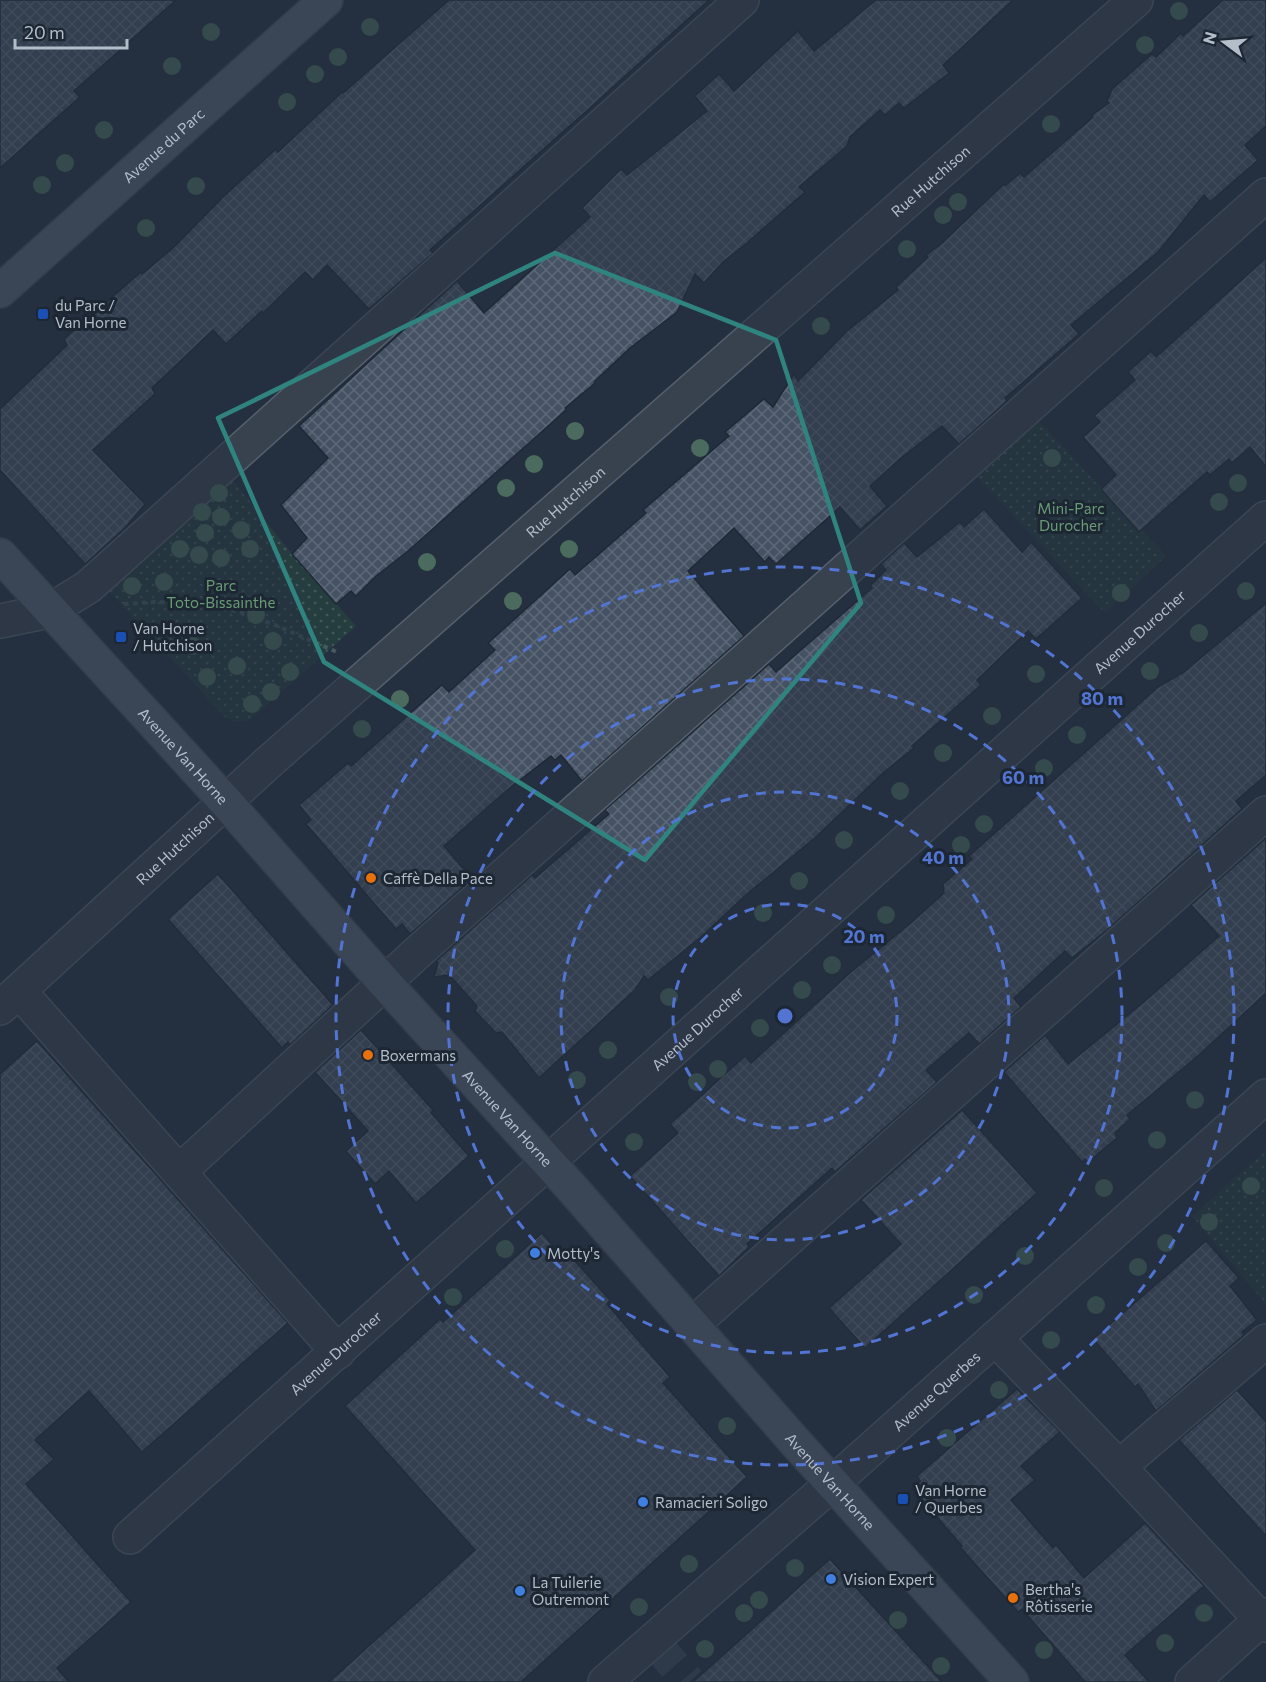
<svg xmlns="http://www.w3.org/2000/svg" width="1266" height="1682" viewBox="0 0 1266 1682" font-family="Commissioner,sans-serif">
<defs>
<pattern id="park-dots" width="8" height="8" patternUnits="userSpaceOnUse" patternTransform="scale(1.5)"><rect width="8" height="8" fill="#263d40"/><path d="M2 2h.1M6 6h.1" fill="none" stroke="#43575a" stroke-width="1.8" stroke-linecap="round"/></pattern>
<pattern id="building-cross-hatch" width="8" height="8" patternUnits="userSpaceOnUse" patternTransform="scale(1.5)"><rect width="8" height="8" fill="#455263"/><path d="M0 0l8 8M0 8l8-8" fill="none" stroke="#5d6978"/></pattern>
</defs>
<rect width="100%" height="100%" fill="#24303f"/>
<g fill="url(#park-dots)">
<polygon points="1038,420 1166,556 1105,613 977,477"/>
<polygon points="231,478 292,554 356,626 249,721 236,722 225,717 107,589"/>
<polygon points="1266,1150 1266,1304 1192,1216"/>
</g>
<g fill="url(#building-cross-hatch)" stroke="#1f2936" stroke-width="1.5">
<polygon points="0,0 176,0 74,91 80,97 0,168"/>
<polygon points="449,0 709,0 591,107 430,250 433,253 369,309 327,265 313,280 305,272 263,313 262,311 226,344 213,330 152,388 155,394 93,450 145,504 125,528 85,564 0,470 0,409 67,345 64,339 141,272 142,274 173,248 224,196 276,149 278,152 342,92 343,93"/>
<polygon points="876,0 1013,0 943,65 949,73 904,108 899,103 885,115 880,110 850,137 847,146 799,187 805,192 747,243 723,262 704,283 695,274 677,312 630,348 595,381 594,384 565,408 566,410 408,551 375,577 356,596 351,591 336,604 292,554 307,538 281,505 328,458 299,426 457,281 484,313 590,217 582,208 621,169 627,175 707,111 695,96 719,74 734,91 798,31 814,51"/>
<polygon points="1223,0 1266,0 1266,126 1245,145 1258,160 1210,202 1204,195 1158,252 1071,325 1079,334 1005,398 1007,401 959,444 942,426 901,458 870,486 887,506 860,530 840,507 776,564 769,557 765,562 734,528 688,571 744,636 582,781 561,755 555,760 551,756 506,791 444,846 472,879 410,934 402,924 396,929 306,824 311,820 299,805 348,763 351,766 442,685 449,692 495,650 488,643 570,569 575,575 646,513 643,510 729,436 725,432 764,399 773,407 794,374 798,381 847,331 898,290 896,287 928,257 926,255 941,244 1003,185 1006,185 1020,173 1024,177 1093,117 1092,115 1109,103 1107,101 1112,89 1152,54 1156,57 1181,33 1183,36"/>
<polygon points="1266,258 1266,467 1250,447 1232,463 1229,459 1210,475 1207,472 1139,532 1101,489 1116,475 1083,437 1100,422 1094,416 1135,380 1128,372 1151,351 1156,357"/>
<polygon points="984,509 1022,552 1031,542 1082,598 1036,639 1028,631 977,680 981,685 912,746 914,748 884,772 816,837 746,895 701,937 648,980 644,976 635,990 539,1078 502,1032 496,1033 475,1011 477,1006 449,975 434,977 438,963 436,961 532,875 535,878 609,814 605,810 769,664 776,672 872,588 870,586 886,570 881,564 904,543 917,557 960,522 964,527"/>
<polygon points="1266,603 1266,775 1236,801 1242,809 1107,930 1072,958 1065,951 1014,998 1021,1007 979,1044 969,1033 926,1070 937,1082 835,1172 832,1168 747,1244 749,1247 719,1276 630,1176 678,1133 670,1124 745,1056 751,1063 852,971 912,922 944,893 943,884 972,859 969,856 1158,687 1184,672"/>
<polygon points="1266,838 1266,993 1199,1055 1127,1115 1130,1119 1115,1133 1117,1138 1088,1162 1085,1159 1082,1162 1004,1072 1045,1035 1068,1064 1145,1001 1219,936 1191,905"/>
<polygon points="218,874 333,1005 290,1045 288,1042 282,1048 168,919"/>
<polygon points="361,1030 433,1110 431,1113 469,1156 416,1203 389,1171 375,1184 346,1151 368,1131 315,1072"/>
<polygon points="37,1041 288,1323 142,1452 89,1391 35,1440 54,1459 26,1484 131,1602 57,1668 69,1682 0,1682 0,1074"/>
<polygon points="962,1110 1037,1193 865,1348 829,1308 901,1244 861,1200"/>
<polygon points="542,1233 560,1254 565,1250 610,1300 607,1304 670,1377 663,1383 747,1477 521,1682 329,1682 475,1550 345,1406 440,1319 443,1322"/>
<polygon points="1206,1241 1239,1278 1230,1286 1257,1320 1242,1332 1244,1335 1156,1411 1138,1384 1135,1387 1093,1339"/>
<polygon points="1017,1389 1060,1432 1021,1466 1035,1480 1011,1500 1053,1548 1056,1545 1084,1578 1145,1523 1204,1586 1125,1655 1149,1682 1085,1682 1022,1609 1018,1612 960,1547 962,1546 912,1488 920,1481 917,1476"/>
<polygon points="1237,1390 1266,1422 1266,1536 1179,1440"/>
<polygon points="830,1559 942,1682 693,1682"/>
</g>
<g fill="none" stroke-linecap="round" stroke-linejoin="round">
<polyline stroke="#3a4554" stroke-width="33" stroke-dasharray="33 16" stroke-linecap="butt" points="653,1641 689,1682"/>
<defs>
<g id="minor">
<polyline points="0,621 49,611 88,587 742,0"/>
<polyline points="19,991 338,1352"/>
<path id="s1" d="M 0,1008 L 270,761 L 1136,0"/>
<polyline points="179,1172 418,952 1266,195"/>
<polyline points="692,1325 1266,813"/>
<polyline points="995,1338 1119,1467 1266,1625"/>
<polyline points="1119,1467 1266,1341"/>
<path id="s2" d="M 130,1537 L 1266,518"/>
<path id="s3" d="M 605,1682 L 833,1483 L 1266,1096"/>
<polyline points="1192,1682 1266,1615"/>
</g>
<g id="major">
<path id="s4" d="M 0,291 L 326,0"/>
<path id="s5" d="M 0,555 L 225,801 L 384,982 L 570,1186 L 796,1443 L 1012,1682"/>
</g>
</defs>
<use href="#minor" stroke="#56606d" stroke-width="36"/>
<use href="#major" stroke="#414b58" stroke-width="36"/>
<polyline stroke="#445a5d" stroke-width="4" stroke-dasharray="4.5 4.5" stroke-linecap="butt" points="124,604 155,602 186,603 236,611 275,625 337,652"/>
<use href="#minor" stroke="#38424f" stroke-width="33"/>
<use href="#major" stroke="#56616f" stroke-width="33"/>
</g>
<g fill="#4a6b5d">
<circle cx="1179" cy="11" r="9"/>
<circle cx="370" cy="27" r="9"/>
<circle cx="211" cy="32" r="9"/>
<circle cx="1145" cy="45" r="9"/>
<circle cx="338" cy="57" r="9"/>
<circle cx="172" cy="66" r="9"/>
<circle cx="315" cy="74" r="9"/>
<circle cx="287" cy="102" r="9"/>
<circle cx="1051" cy="124" r="9"/>
<circle cx="104" cy="130" r="9"/>
<circle cx="65" cy="163" r="9"/>
<circle cx="42" cy="185" r="9"/>
<circle cx="196" cy="186" r="9"/>
<circle cx="958" cy="202" r="9"/>
<circle cx="943" cy="215" r="9"/>
<circle cx="146" cy="228" r="9"/>
<circle cx="907" cy="249" r="9"/>
<circle cx="821" cy="326" r="9"/>
<circle cx="575" cy="431" r="9"/>
<circle cx="700" cy="448" r="9"/>
<circle cx="1052" cy="458" r="9"/>
<circle cx="534" cy="464" r="9"/>
<circle cx="1238" cy="483" r="9"/>
<circle cx="506" cy="488" r="9"/>
<circle cx="219" cy="493" r="9"/>
<circle cx="1219" cy="502" r="9"/>
<circle cx="202" cy="512" r="9"/>
<circle cx="221" cy="517" r="9"/>
<circle cx="241" cy="530" r="9"/>
<circle cx="205" cy="533" r="9"/>
<circle cx="180" cy="549" r="9"/>
<circle cx="250" cy="549" r="9"/>
<circle cx="569" cy="549" r="9"/>
<circle cx="199" cy="555" r="9"/>
<circle cx="221" cy="558" r="9"/>
<circle cx="427" cy="562" r="9"/>
<circle cx="164" cy="582" r="9"/>
<circle cx="132" cy="586" r="9"/>
<circle cx="1246" cy="591" r="9"/>
<circle cx="1121" cy="593" r="9"/>
<circle cx="513" cy="601" r="9"/>
<circle cx="256" cy="615" r="9"/>
<circle cx="1199" cy="633" r="9"/>
<circle cx="273" cy="641" r="9"/>
<circle cx="193" cy="646" r="9"/>
<circle cx="237" cy="666" r="9"/>
<circle cx="1150" cy="671" r="9"/>
<circle cx="290" cy="672" r="9"/>
<circle cx="1036" cy="674" r="9"/>
<circle cx="207" cy="677" r="9"/>
<circle cx="271" cy="692" r="9"/>
<circle cx="400" cy="699" r="9"/>
<circle cx="252" cy="704" r="9"/>
<circle cx="992" cy="716" r="9"/>
<circle cx="362" cy="729" r="9"/>
<circle cx="1077" cy="735" r="9"/>
<circle cx="943" cy="753" r="9"/>
<circle cx="1044" cy="768" r="9"/>
<circle cx="900" cy="791" r="9"/>
<circle cx="984" cy="824" r="9"/>
<circle cx="844" cy="840" r="9"/>
<circle cx="961" cy="845" r="9"/>
<circle cx="799" cy="881" r="9"/>
<circle cx="763" cy="913" r="9"/>
<circle cx="886" cy="915" r="9"/>
<circle cx="832" cy="965" r="9"/>
<circle cx="802" cy="990" r="9"/>
<circle cx="669" cy="997" r="9"/>
<circle cx="760" cy="1028" r="9"/>
<circle cx="608" cy="1050" r="9"/>
<circle cx="718" cy="1069" r="9"/>
<circle cx="577" cy="1080" r="9"/>
<circle cx="697" cy="1082" r="9"/>
<circle cx="1195" cy="1100" r="9"/>
<circle cx="1157" cy="1140" r="9"/>
<circle cx="634" cy="1142" r="9"/>
<circle cx="1251" cy="1186" r="9"/>
<circle cx="1104" cy="1188" r="9"/>
<circle cx="1209" cy="1222" r="9"/>
<circle cx="1166" cy="1243" r="9"/>
<circle cx="505" cy="1249" r="9"/>
<circle cx="1025" cy="1256" r="9"/>
<circle cx="1138" cy="1267" r="9"/>
<circle cx="974" cy="1295" r="9"/>
<circle cx="453" cy="1297" r="9"/>
<circle cx="1096" cy="1305" r="9"/>
<circle cx="1051" cy="1340" r="9"/>
<circle cx="999" cy="1390" r="9"/>
<circle cx="727" cy="1426" r="9"/>
<circle cx="947" cy="1438" r="9"/>
<circle cx="689" cy="1564" r="9"/>
<circle cx="795" cy="1568" r="9"/>
<circle cx="759" cy="1600" r="9"/>
<circle cx="639" cy="1607" r="9"/>
<circle cx="744" cy="1613" r="9"/>
<circle cx="1204" cy="1613" r="9"/>
<circle cx="898" cy="1620" r="9"/>
<circle cx="1165" cy="1643" r="9"/>
<circle cx="705" cy="1649" r="9"/>
<circle cx="1044" cy="1650" r="9"/>
<circle cx="941" cy="1666" r="9"/>
</g>
<path d="M0 0H1266V1682H0ZM 555,253 L 776,340 L 861,603 L 645,860 L 324,662 L 218,418 Z" fill="#24303f" fill-opacity=".55" fill-rule="evenodd"/>
<path fill="none" stroke="#308480" stroke-width="4.5" stroke-linejoin="round" d="M 555,253 L 776,340 L 861,603 L 645,860 L 324,662 L 218,418 Z"/>
<g fill="none" stroke="#5275d3" stroke-width="3" stroke-dasharray="10 8">
<circle cx="785" cy="1016" r="112"/>
<circle cx="785" cy="1016" r="224"/>
<circle cx="785" cy="1016" r="337"/>
<circle cx="785" cy="1016" r="449"/>
</g>
<g fill="#1a4fb4" stroke="#1d2734" stroke-width="2">
<rect x="37" y="308" width="12" height="12" rx="3"/>
<rect x="115" y="631" width="12" height="12" rx="3"/>
<rect x="897" y="1493" width="12" height="12" rx="3"/>
</g>
<g fill="#e8710a" stroke="#1d2734" stroke-width="2">
<circle cx="371" cy="878" r="6"/>
<circle cx="368" cy="1055" r="6"/>
<circle cx="1013" cy="1598" r="6"/>
</g>
<g fill="#3f7fe0" stroke="#1d2734" stroke-width="2">
<circle cx="535" cy="1253" r="6"/>
<circle cx="643" cy="1502" r="6"/>
<circle cx="831" cy="1579" r="6"/>
<circle cx="520" cy="1591" r="6"/>
</g>
<g text-anchor="middle" dominant-baseline="central" stroke-width="6" stroke-linejoin="round" paint-order="stroke">
<g font-size="15" fill="#b4bdca" stroke="#1d2734">
<text stroke="none"><textPath href="#s4" startOffset="219">Avenue du Parc</textPath></text>
<text stroke="none"><textPath href="#s1" startOffset="1245">Rue Hutchison</textPath></text>
<text stroke="none"><textPath href="#s1" startOffset="759">Rue Hutchison</textPath></text>
<text stroke="none"><textPath href="#s2" startOffset="1356">Avenue Durocher</textPath></text>
<text stroke="none"><textPath href="#s5" startOffset="272">Avenue Van Horne</textPath></text>
<text stroke="none"><textPath href="#s1" startOffset="237">Rue Hutchison</textPath></text>
<text stroke="none"><textPath href="#s2" startOffset="762">Avenue Durocher</textPath></text>
<text stroke="none"><textPath href="#s5" startOffset="758">Avenue Van Horne</textPath></text>
<text stroke="none"><textPath href="#s2" startOffset="276">Avenue Durocher</textPath></text>
<text stroke="none"><textPath href="#s3" startOffset="441">Avenue Querbes</textPath></text>
<text stroke="none"><textPath href="#s5" startOffset="1244">Avenue Van Horne</textPath></text>
</g>
<g font-size="15" fill="#b4bdca" stroke="#1d2734" text-anchor="start">
<text x="55" y="305">du Parc /<tspan x="55" dy="17">Van Horne</tspan></text>
<text x="133" y="628">Van Horne<tspan x="133" dy="17">/ Hutchison</tspan></text>
<text x="383" y="878">Caffè Della Pace</text>
<text x="380" y="1055">Boxermans</text>
<text x="547" y="1253">Motty's</text>
<text x="915" y="1490">Van Horne<tspan x="915" dy="17">/ Querbes</tspan></text>
<text x="655" y="1502">Ramacieri Soligo</text>
<text x="843" y="1579">Vision Expert</text>
<text x="532" y="1582">La Tuilerie<tspan x="532" dy="17">Outremont</tspan></text>
<text x="1025" y="1589">Bertha's<tspan x="1025" dy="17">Rôtisserie</tspan></text>
</g>
<g font-size="15" fill="#6a9b75" stroke="#1d2734">
<text x="1071" y="508">Mini-Parc<tspan x="1071" dy="17">Durocher</tspan></text>
<text x="221" y="585">Parc<tspan x="221" dy="17">Toto-Bissainthe</tspan></text>
</g>
</g>
<circle cx="785" cy="1016" r="9" fill="#5275d3" stroke="#1d2734" stroke-width="3"/>
<g font-size="18" text-anchor="middle" font-weight="bold" fill="#5275d3" stroke="#1d2734" stroke-width="6" stroke-linejoin="round" paint-order="stroke">
<text x="1102" y="705">80 m</text>
<text x="1023" y="784">60 m</text>
<text x="943" y="864">40 m</text>
<text x="864" y="943">20 m</text>
</g>
<g transform="translate(1224 42) rotate(286)" stroke="#1d2734" stroke-width="4.5" paint-order="stroke">
<path d="M0-4.5L10 22L0 15L-10 22Z" fill="#b4bdca"/>
<text y="-9" font-size="16" font-weight="bold" text-anchor="middle" fill="#b4bdca">N</text>
</g>
<path d="M15 39v9h112v-9" fill="none" stroke="#b4bdca" stroke-width="3"/>
<text x="24" y="39" font-size="18" fill="#b4bdca" stroke="#1d2734" stroke-width="4.5" paint-order="stroke">20 m</text>
</svg>
